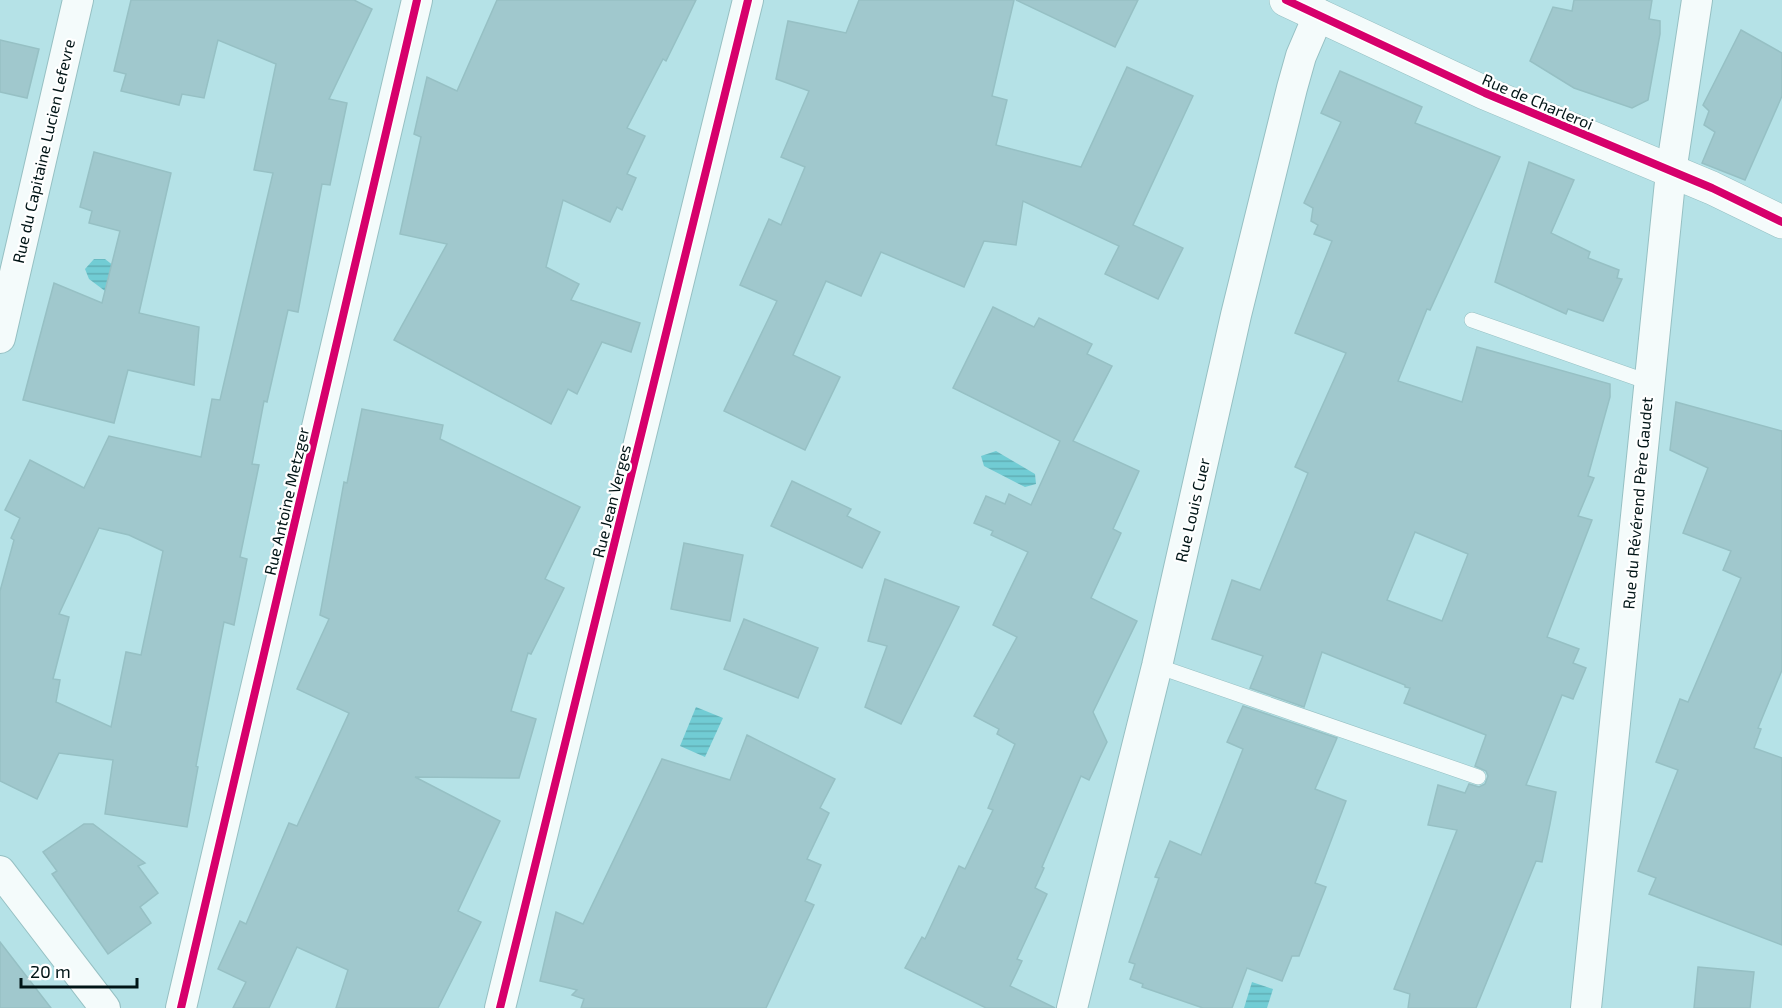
<svg xmlns="http://www.w3.org/2000/svg" width="1782" height="1008" viewBox="0 0 1782 1008" font-family="'Exo 2',sans-serif">
<defs>
<pattern id="water-rules" width="6" height="5" patternUnits="userSpaceOnUse" patternTransform="scale(1.5)"><rect width="6" height="5" fill="#71ccd4"/><path d="M0 2.5h6" fill="none" stroke="#60aeb5"/></pattern>
</defs>
<rect width="100%" height="100%" fill="#b5e2e7"/>
<g fill="url(#water-rules)">
<polygon points="94,259 105,259 128,277 117,300 89,279 85,269"/>
<polygon points="996,451 1035,474 1036,484 1025,487 984,466 981,456"/>
<polygon points="696,707 723,718 705,757 680,746"/>
<polygon points="1252,982 1273,989 1267,1008 1244,1008"/>
</g>
<g fill="#a0c8cd" stroke="#96c0c4" stroke-width="1.5" fill-rule="evenodd">
<path d="M 131,0 L 354,0 L 372,9 L 329,99 L 347,103 L 330,185 L 322,184 L 298,312 L 288,310 L 267,402 L 264,401 L 252,464 L 259,465 L 240,557 L 247,559 L 234,625 L 224,622 L 196,766 L 198,767 L 187,827 L 105,814 L 113,760 L 59,753 L 37,799 L 0,781 L 0,591 L 14,540 L 11,538 L 20,518 L 5,510 L 30,460 L 84,488 L 109,436 L 201,457 L 212,399 L 220,400 L 273,173 L 254,170 L 276,64 L 218,40 L 204,98 L 182,94 L 179,105 L 121,91 L 126,74 L 114,71 ZM 99,528 L 129,535 L 163,551 L 141,655 L 126,652 L 111,727 L 56,702 L 60,680 L 53,679 L 69,617 L 59,614 Z"/>
<polygon points="497,0 696,0 666,61 663,59 627,128 645,136 627,174 636,178 622,210 617,207 610,222 563,200 546,267 579,284 571,300 640,323 631,352 602,342 577,394 568,389 551,424 394,340 447,244 400,234 421,137 414,134 427,77 457,91"/>
<polygon points="859,0 1014,0 992,96 1007,100 996,145 1081,167 1127,67 1193,96 1133,225 1183,248 1158,299 1105,274 1119,246 1023,201 1016,245 984,241 964,287 881,252 861,296 826,281 793,355 840,377 805,450 724,411 777,301 740,285 769,219 781,225 805,167 781,157 809,91 776,79 788,21 846,33"/>
<polygon points="1016,0 1138,0 1115,47"/>
<polygon points="1574,0 1652,0 1649,19 1660,21 1660,34 1648,100 1632,108 1574,88 1530,61 1553,7 1572,11"/>
<polygon points="1741,30 1782,53 1782,96 1745,180 1702,163 1715,132 1704,125 1709,111 1703,105"/>
<polygon points="0,40 39,49 27,98 0,92"/>
<path d="M 1340,71 L 1422,107 L 1415,123 L 1500,157 L 1430,310 L 1427,309 L 1398,381 L 1462,402 L 1477,347 L 1610,384 L 1610,397 L 1588,476 L 1594,478 L 1578,516 L 1592,520 L 1547,637 L 1579,649 L 1573,663 L 1586,668 L 1573,699 L 1562,695 L 1526,785 L 1556,792 L 1550,824 L 1542,862 L 1536,861 L 1476,1008 L 1408,1008 L 1410,994 L 1394,989 L 1457,830 L 1428,825 L 1438,785 L 1465,793 L 1469,784 L 1479,787 L 1485,784 L 1488,776 L 1486,771 L 1475,766 L 1486,735 L 1404,703 L 1410,688 L 1405,687 L 1405,685 L 1322,652 L 1304,707 L 1250,688 L 1263,656 L 1212,639 L 1232,580 L 1260,590 L 1308,473 L 1295,467 L 1346,353 L 1295,333 L 1332,241 L 1314,234 L 1318,225 L 1311,221 L 1313,208 L 1304,203 L 1341,122 L 1321,113 ZM 1415,532 L 1468,554 L 1442,621 L 1387,600 Z"/>
<polygon points="94,152 171,173 139,313 199,327 194,385 128,370 114,423 23,400 54,283 102,303 120,231 89,223 92,211 80,207"/>
<polygon points="1529,162 1574,180 1551,233 1590,252 1588,258 1619,270 1617,278 1622,279 1603,321 1568,309 1566,314 1495,282"/>
<polygon points="993,307 1034,327 1039,318 1092,344 1087,354 1112,366 1073,441 1139,471 1113,529 1121,533 1091,598 1137,621 1093,712 1107,742 1089,780 1081,776 1042,867 1044,868 1035,888 1047,894 1017,959 1022,961 1010,986 1055,1008 986,1008 905,968 922,937 925,939 959,866 965,869 993,810 988,808 1015,744 997,734 999,729 974,716 1017,637 993,625 1028,552 991,535 993,531 974,523 986,496 1005,504 1009,494 1031,505 1060,441 953,388"/>
<polygon points="1676,402 1782,431 1782,670 1758,728 1761,729 1754,748 1782,758 1782,945 1649,894 1656,878 1638,871 1678,770 1656,762 1680,699 1688,702 1741,578 1723,570 1731,551 1683,533 1708,468 1670,450"/>
<polygon points="362,409 443,425 440,439 580,507 545,579 564,588 531,654 528,653 511,711 536,719 519,778 415,777 500,821 458,911 481,922 438,1008 336,1008 348,970 297,947 269,1008 233,1008 246,982 218,969 240,921 246,924 289,823 297,826 349,713 297,689 329,619 320,615 344,482 347,483"/>
<polygon points="792,481 851,509 847,516 880,532 862,568 771,526"/>
<polygon points="684,543 743,555 730,621 671,609"/>
<polygon points="885,579 959,607 901,724 865,707 887,646 868,641"/>
<polygon points="744,619 818,648 798,698 724,669"/>
<polygon points="1243,706 1337,738 1315,789 1346,801 1315,883 1326,887 1299,956 1292,956 1282,981 1247,968 1232,1008 1203,1008 1142,987 1143,984 1130,979 1135,964 1129,962 1159,878 1155,877 1170,841 1201,855 1243,749 1227,742"/>
<polygon points="747,735 835,779 820,808 829,813 807,859 821,865 805,901 814,905 766,1008 581,1008 584,999 572,995 577,990 540,981 556,912 583,924 662,759 730,780"/>
<polygon points="84,824 93,824 145,863 138,866 158,893 140,907 151,923 108,954 52,874 57,871 43,852"/>
<polygon points="0,942 51,1008 0,1008"/>
<polygon points="1698,967 1754,972 1750,1008 1694,1008"/>
</g>
<g fill="none" stroke-linecap="round" stroke-linejoin="round">
<defs>
<g id="lane">
<polyline points="1472,320 1648,382"/>
<polyline points="1157,666 1478,777"/>
</g>
<g id="street">
<polyline points="0,338 78,0"/>
<polyline points="0,871 105,1008"/>
<polyline points="181,1008 417,0"/>
<polyline points="500,1008 748,0"/>
<polyline points="1072,1008 1157,666 1236,315 1292,88 1301,56 1319,14"/>
<polyline points="1586,1008 1671,172 1697,0"/>
</g>
<polyline id="secondary" points="1286,0 1485,93 1712,188 1782,222"/>
</defs>
<use href="#lane" stroke="#96c0c3" stroke-width="16"/>
<use href="#street" stroke="#96c0c3" stroke-width="32"/>
<use href="#secondary" stroke="#96c0c3" stroke-width="34"/>
<use href="#lane" stroke="#f4fbfb" stroke-width="15"/>
<use href="#street" stroke="#f4fbfb" stroke-width="30"/>
<use href="#secondary" stroke="#f4fbfb" stroke-width="33"/>
<defs>
<g id="cycleway">
<polyline points="1286,0 1485,93 1712,188 1782,222"/>
<polyline points="181,1008 417,0"/>
<polyline points="500,1008 748,0"/>
</g>
</defs>
<use href="#cycleway" stroke="#fff" stroke-width="11"/>
<use href="#cycleway" stroke="#d6006c" stroke-width="8"/>
</g>
<g text-anchor="middle" dominant-baseline="central" stroke-width="4.5" stroke-linejoin="round" paint-order="stroke">
<g font-size="16" fill="#001416" stroke="#fff">
<text transform="translate(1538 101) rotate(23)">Rue de Charleroi</text>
<text transform="translate(43 151) rotate(-77)">Rue du Capitaine Lucien Lefevre</text>
<text transform="translate(286 501) rotate(-77)">Rue Antoine Metzger</text>
<text transform="translate(611 501) rotate(-76)">Rue Jean Verges</text>
<text transform="translate(1637 503) rotate(-85)">Rue du Révérend Père Gaudet</text>
<text transform="translate(1192 510) rotate(-77)">Rue Louis Cuer</text>
</g>
</g>
<path d="M21 978v9h116v-9" fill="none" stroke="#001416" stroke-width="3"/>
<text x="30" y="978" font-size="18" fill="#001416" stroke="#ffffff" stroke-width="4.5" paint-order="stroke">20 m</text>
</svg>
